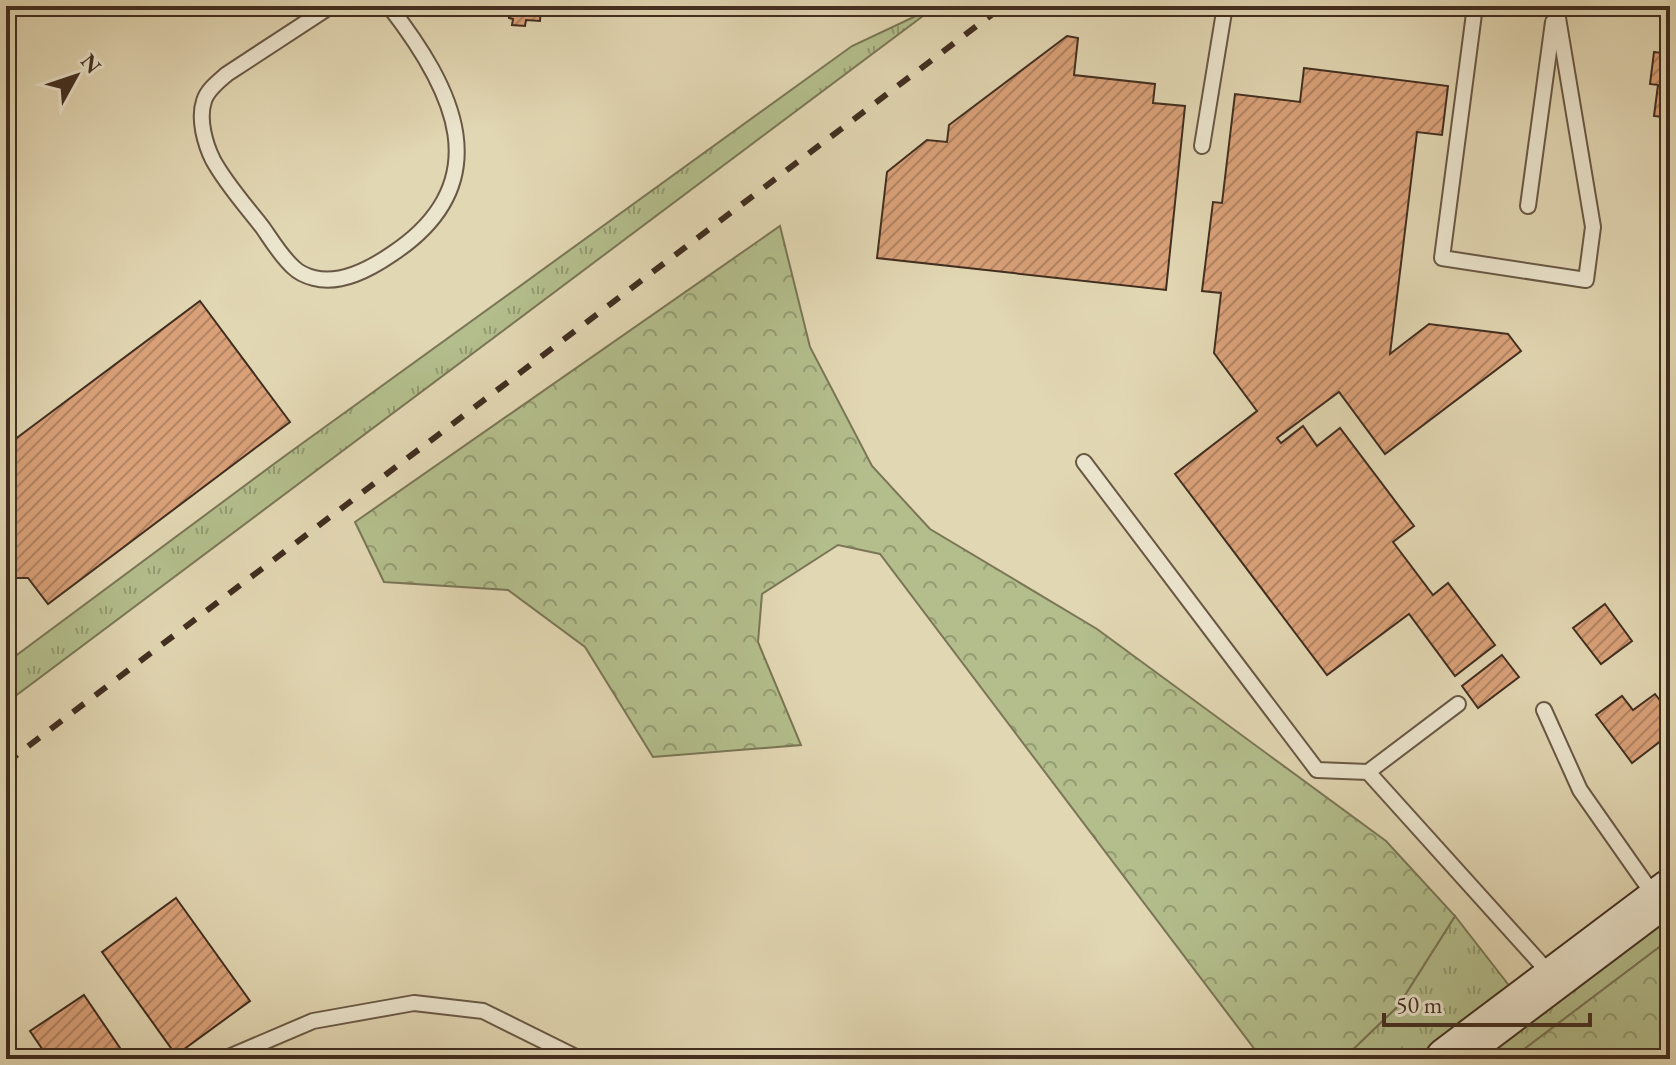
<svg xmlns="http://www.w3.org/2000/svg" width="1676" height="1065" viewBox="0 0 1676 1065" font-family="'EB Garamond',serif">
<defs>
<pattern id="grass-tufts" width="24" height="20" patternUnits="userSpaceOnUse" patternTransform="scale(2)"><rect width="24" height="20" fill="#b3be8c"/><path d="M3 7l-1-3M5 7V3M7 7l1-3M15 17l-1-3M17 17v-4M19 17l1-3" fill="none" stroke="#939b72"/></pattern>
<pattern id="forest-crowns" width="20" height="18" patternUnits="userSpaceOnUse" patternTransform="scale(2)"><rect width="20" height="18" fill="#b3be8c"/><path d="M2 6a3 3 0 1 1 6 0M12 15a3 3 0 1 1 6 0" fill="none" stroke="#939b72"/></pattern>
<pattern id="building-hatch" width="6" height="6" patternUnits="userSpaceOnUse" patternTransform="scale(2)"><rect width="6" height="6" fill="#daa179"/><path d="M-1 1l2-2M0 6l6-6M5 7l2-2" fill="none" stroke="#b28463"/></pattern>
</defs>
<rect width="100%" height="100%" fill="#e2d7b3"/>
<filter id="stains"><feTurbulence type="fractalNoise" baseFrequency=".0025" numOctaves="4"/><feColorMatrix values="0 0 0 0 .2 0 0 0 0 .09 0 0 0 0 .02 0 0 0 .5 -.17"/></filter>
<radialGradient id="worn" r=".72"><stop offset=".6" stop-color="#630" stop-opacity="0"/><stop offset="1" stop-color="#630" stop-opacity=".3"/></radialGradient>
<g fill="url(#grass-tufts)" stroke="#7a7656" stroke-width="2">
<polygon points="935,7 6,703 6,663 282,458 852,46"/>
<polygon points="1670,910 1670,939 1511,1059 1472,1059"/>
<polygon points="1455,916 1511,988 1418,1059 1343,1059 1398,1006"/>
</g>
<g fill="url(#forest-crowns)" stroke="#7a7656" stroke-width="2">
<polygon points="780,226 810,347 872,466 930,529 1097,629 1386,841 1455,916 1398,1006 1343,1059 1262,1059 880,554 838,545 762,594 758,642 801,745 653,757 585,647 508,590 384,582 355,522"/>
<polygon points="1670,939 1670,1059 1511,1059"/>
</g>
<g fill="url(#building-hatch)" stroke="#412e20" stroke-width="2">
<polygon points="510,6 541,6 540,21 526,20 525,26 512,25 513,19 509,18"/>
<polygon points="1067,36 1078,38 1074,75 1155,84 1153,103 1185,106 1166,290 877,258 887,172 927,140 947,142 949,125"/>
<polygon points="1654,52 1670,54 1670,118 1654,116 1658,85 1650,84"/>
<polygon points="1304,68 1448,86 1442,135 1417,132 1390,354 1429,324 1508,334 1521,351 1385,454 1339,392 1277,438 1281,443 1303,426 1317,446 1340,428 1414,526 1393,542 1433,595 1448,583 1495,645 1455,676 1409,614 1327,675 1175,474 1257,411 1214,353 1221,293 1202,291 1213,202 1222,203 1235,94 1300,102"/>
<polygon points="200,301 290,422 48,604 28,578 6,578 6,446"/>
<polygon points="1605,604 1632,641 1601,664 1573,628"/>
<polygon points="1502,655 1519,677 1478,708 1462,686"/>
<polygon points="1655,694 1670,713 1670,734 1632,763 1596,715 1622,696 1633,710"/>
<polygon points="176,898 250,1001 176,1055 102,952"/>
<polygon points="84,995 120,1048 104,1059 49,1059 30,1031"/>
</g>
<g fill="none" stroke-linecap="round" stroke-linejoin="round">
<defs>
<g id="lane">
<path d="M 331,6 L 227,74 C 219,81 207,90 204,101 C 198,119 205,144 213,160 C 226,184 246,206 263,228 C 272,241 281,256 293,267 C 298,272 306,276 314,278 C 341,285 370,269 392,254 C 501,182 453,88 389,6"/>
<polyline points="1475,6 1442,258 1586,280 1593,227 1556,6"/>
<polyline points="1202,146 1225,6"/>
<polyline points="1528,206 1553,22"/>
<polyline points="1084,462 1317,770 1368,772 1551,975"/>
<polyline points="1544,710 1580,790 1655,897"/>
<polyline points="1368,772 1458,704"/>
<polyline points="224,1059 313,1021 414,1003 483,1011 580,1059"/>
</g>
<polyline id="secondary" points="1447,1059 1670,891"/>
</defs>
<use href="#lane" stroke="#695845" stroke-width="18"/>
<use href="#secondary" stroke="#412e20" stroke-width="46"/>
<use href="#lane" stroke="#ece5ce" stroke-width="14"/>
<use href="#secondary" stroke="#ece5ce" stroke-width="42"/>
<polyline stroke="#412e20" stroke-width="6" stroke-dasharray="14 14" stroke-linecap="butt" points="6,763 1003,6"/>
</g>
<rect width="1676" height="1065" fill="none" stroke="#e2d7b3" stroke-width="32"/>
<rect x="8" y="8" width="1660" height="1049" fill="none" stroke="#412e20" stroke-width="4"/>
<rect x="16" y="16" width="1644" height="1033" fill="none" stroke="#412e20" stroke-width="2"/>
<g transform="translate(76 76) rotate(50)" stroke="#ece5ce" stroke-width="6" paint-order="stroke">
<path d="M0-6L14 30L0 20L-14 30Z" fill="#412e20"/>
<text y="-12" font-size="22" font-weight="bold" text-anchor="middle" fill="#412e20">N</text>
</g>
<path d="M1384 1013v12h206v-12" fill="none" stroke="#412e20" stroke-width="4"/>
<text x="1396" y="1013" font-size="24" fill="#412e20" stroke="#ece5ce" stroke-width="6" paint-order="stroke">50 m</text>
<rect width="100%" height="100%" filter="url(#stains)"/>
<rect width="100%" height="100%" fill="url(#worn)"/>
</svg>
